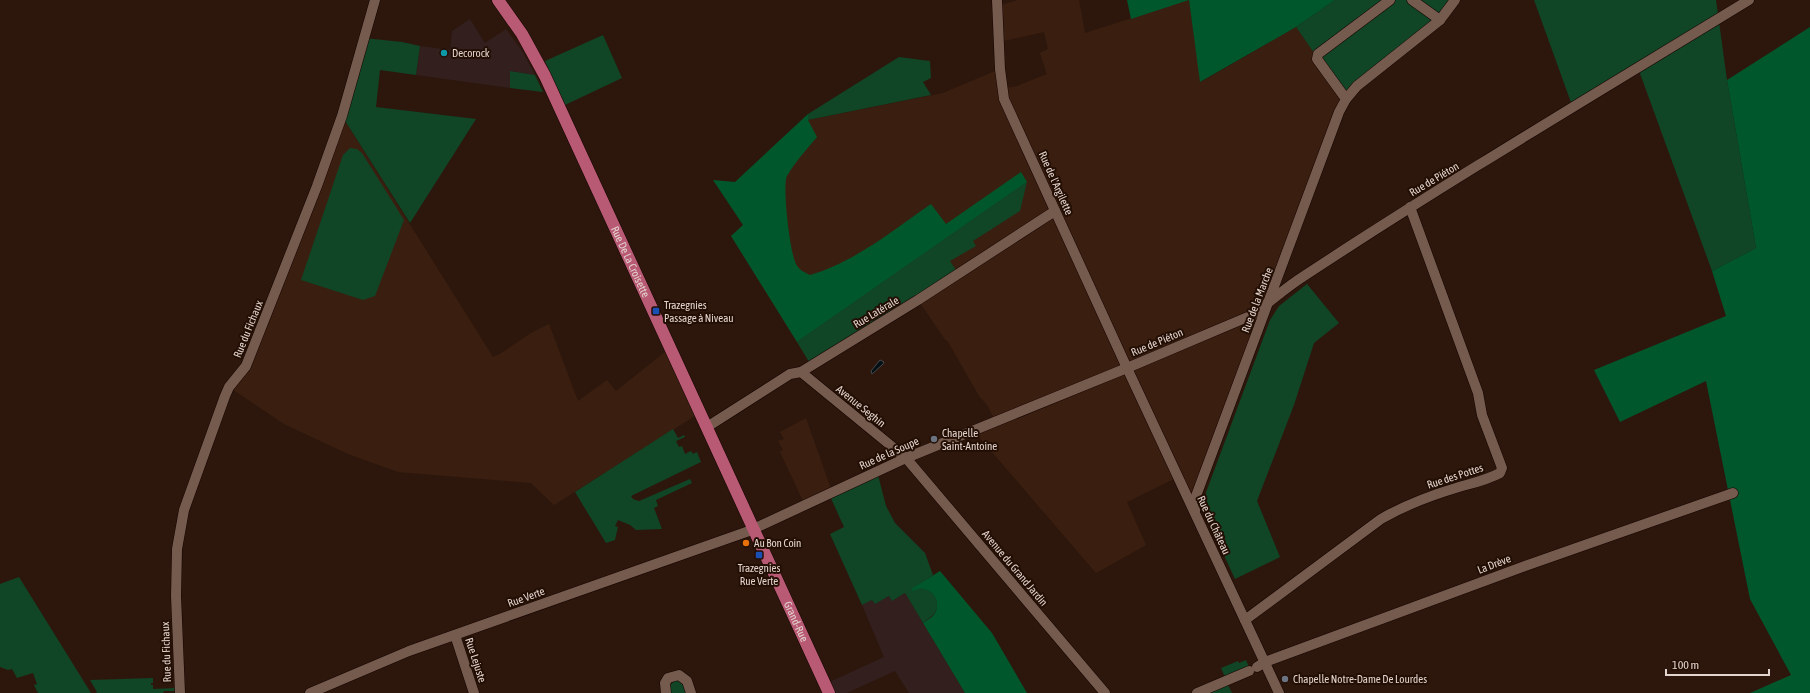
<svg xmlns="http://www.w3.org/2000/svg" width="1810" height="693" viewBox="0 0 1810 693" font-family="'Asap Condensed',sans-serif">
<rect width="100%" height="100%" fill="#2d170c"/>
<g fill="#321f1e">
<polygon points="470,19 485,43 506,29 523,52 535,75 511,71 510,88 416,75 420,46 450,50 452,31"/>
<polygon points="905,593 965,693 909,693 895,671 847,693 829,693 825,684 884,657 862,605 872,600 875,604 889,596 893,600"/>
</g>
<g fill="#3a1f10">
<polygon points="1018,0 1079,0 1085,33 1189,0 1201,82 1296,27 1346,99 1195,512 1178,477 1127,502 1146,545 1096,573 973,430 995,421 988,406 979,396 947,340 946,341 918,300 811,365 731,236 743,225 808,120 943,93 1000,69 1002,89 1017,86 1047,74 1040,53 1048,49 1044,32 999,42 998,6"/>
<polygon points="342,116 493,357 500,354 531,333 549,324 578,401 607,380 616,391 670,348 701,412 554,505 531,483 398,472 348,454 284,424 229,387 235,381"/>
<polygon points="806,418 832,492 805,505 780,452 783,450 778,441 784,439 780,432"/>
</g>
<g fill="#104526">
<polygon points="1335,0 1455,0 1346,99 1296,27"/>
<polygon points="1534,0 1716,0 1727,80 1756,248 1712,271 1638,68 1573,108"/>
<polygon points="603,35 622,78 565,105 545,61"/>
<polygon points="364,38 402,42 420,46 416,75 380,70 376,107 476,119 410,223 342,116"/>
<polygon points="899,57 930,61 931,78 923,82 931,95 808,120 808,114"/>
<polygon points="510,71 535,75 543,92 510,88"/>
<polygon points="350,148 357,149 362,153 404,220 375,296 363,300 301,280 343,155"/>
<polygon points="1027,182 1020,211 973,241 976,246 950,261 958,273 811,365 797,342"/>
<polygon points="1307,284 1339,323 1314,343 1294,405 1257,501 1280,557 1235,579 1207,519 1204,511 1205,495 1270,320 1279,306"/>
<polygon points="673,429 678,438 684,435 685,437 676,441 679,447 682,446 685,454 691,451 693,454 697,452 701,462 631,496 633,499 639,501 690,479 692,483 656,500 658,506 654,508 662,529 636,530 630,525 618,520 615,526 618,527 615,540 606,543 575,492"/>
<path d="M 877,471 L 886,506 L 895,523 L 925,553 L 933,575 L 912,589 C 916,589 921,588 925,589 C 935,592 942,606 933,615 C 930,618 926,620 923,623 L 905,593 L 892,601 L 889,596 L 875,604 L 872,600 L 862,605 L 830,534 L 844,527 L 829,494 Z"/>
<polygon points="19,577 91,693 38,693 34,685 37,684 33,673 17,678 12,669 8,670 0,667 0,584"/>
<polygon points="1246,660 1249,667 1225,677 1221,668 1238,661 1239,663"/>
<polygon points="153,678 153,683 151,683 151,685 153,685 153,689 175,688 175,691 164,691 163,693 96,693 97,692 90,680"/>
<polygon points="676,680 681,681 689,693 670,693 671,684"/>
<polygon points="1227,683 1232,693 1203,693"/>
</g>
<g fill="#00572c">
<polygon points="1127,0 1335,0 1296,27 1200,82 1189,0 1131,19"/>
<polygon points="1810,27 1810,693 1750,693 1791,675 1750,599 1706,381 1620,422 1594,370 1726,316 1712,271 1756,248 1727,80"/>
<path d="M 808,114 L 808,120 L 817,137 C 807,149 795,162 787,176 C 782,185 790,253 796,264 C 799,270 804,272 810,275 C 855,262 893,230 931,204 L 946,224 L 1021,172 L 1027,182 L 797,342 L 731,236 L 743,225 L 713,180 L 735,182 Z"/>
<path d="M 940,571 L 992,633 L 1027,693 L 965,693 L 923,623 C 927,620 933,617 935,613 C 943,598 926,583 913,591 L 911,589 Z"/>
</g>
<polygon fill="#020f15" stroke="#464a4c" points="880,360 884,362 883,364 872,374 871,371"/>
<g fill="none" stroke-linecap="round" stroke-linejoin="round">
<defs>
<g id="minor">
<polyline points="997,0 1000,69 1004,99 1127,368 1279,693"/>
<polyline points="1412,0 1440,20"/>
<polyline points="1346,99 1317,59 1318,54 1390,0"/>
<polyline points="801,372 906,458 1105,693"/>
<polyline points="707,427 790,374 801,372 918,300 1055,211"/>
<polyline points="1195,512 1196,496 1339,112 1346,99 1357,86 1440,20 1455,0"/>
<path d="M 1245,620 L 1381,519 C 1405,505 1432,495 1459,487 C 1473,483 1487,480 1500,473 L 1502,468 L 1482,415 L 1478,393 L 1410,207"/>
<polyline points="455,635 474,693"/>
<polyline points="1257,667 1265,662 1525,566 1733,493"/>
<polyline points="180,693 176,596 177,549 184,510 225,396 229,387 246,366 317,186 342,116 375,0"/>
<path d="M 310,693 L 409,651 L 749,531 L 906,458 L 1127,368 L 1250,316 C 1269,303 1285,288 1304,276 C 1450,180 1600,91 1749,0"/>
<polyline points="666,693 665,683 668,678 679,675 687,681 691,693"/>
<polyline points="1197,693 1249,671"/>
</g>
<g id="major">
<path id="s1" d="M 498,0 L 522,34 L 545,76 L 829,693"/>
</g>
</defs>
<use href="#minor" stroke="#140300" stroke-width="11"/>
<use href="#major" stroke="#140300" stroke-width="13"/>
<use href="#minor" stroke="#755b4e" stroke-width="10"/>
<use href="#major" stroke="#b95a75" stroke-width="12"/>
</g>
<circle fill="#0f9aa8" stroke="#230e04" stroke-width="1.5" cx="444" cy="53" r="4"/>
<g fill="#1a4fb4" stroke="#230e04" stroke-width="1.5">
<rect x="652" y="307" width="8" height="8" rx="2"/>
<rect x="755" y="551" width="8" height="8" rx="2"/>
</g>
<g fill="#6b7280" stroke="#230e04" stroke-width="1.5">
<circle cx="934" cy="439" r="4"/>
<circle cx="1285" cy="679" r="4"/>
</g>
<circle fill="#e8710a" stroke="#230e04" stroke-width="1.5" cx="746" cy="543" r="4"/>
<g text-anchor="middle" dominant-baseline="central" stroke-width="4" stroke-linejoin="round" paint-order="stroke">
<g font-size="11" fill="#e3d4cd" stroke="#230e04" text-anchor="start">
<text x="452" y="53">Decorock</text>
<text x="664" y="305">Trazegnies<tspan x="664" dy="13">Passage à Niveau</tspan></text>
<text x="942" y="433">Chapelle<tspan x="942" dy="13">Saint-Antoine</tspan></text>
<text x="754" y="543">Au Bon Coin</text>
<text x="759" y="568" text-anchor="middle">Trazegnies<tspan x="759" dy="13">Rue Verte</tspan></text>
<text x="1293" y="679">Chapelle Notre-Dame De Lourdes</text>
</g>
<g font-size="11" fill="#e3d4cd" stroke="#230e04">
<text transform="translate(1434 179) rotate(-31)">Rue de Piéton</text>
<text transform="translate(1056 183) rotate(66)">Rue de l'Argilette</text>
<text stroke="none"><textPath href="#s1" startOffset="294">Rue De La Croisette</textPath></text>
<text transform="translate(1257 300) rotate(-69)">Rue de la Marche</text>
<text transform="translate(876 312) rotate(-31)">Rue Latérale</text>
<text transform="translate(248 329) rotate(-68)">Rue du Fichaux</text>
<text transform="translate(1157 342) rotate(-23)">Rue de Piéton</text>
<text transform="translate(861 406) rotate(39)">Avenue Seghin</text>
<text transform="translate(889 453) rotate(-24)">Rue de la Soupe</text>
<text transform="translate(1455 476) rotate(-18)">Rue des Pottes</text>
<text transform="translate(1214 525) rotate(65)">Rue du Château</text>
<text transform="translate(1494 564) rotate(-21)">La Drève</text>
<text transform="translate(1015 568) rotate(50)">Avenue du Grand Jardin</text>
<text transform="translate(526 597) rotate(-20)">Rue Verte</text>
<text stroke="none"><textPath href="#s1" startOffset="690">Grand-Rue</textPath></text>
<text transform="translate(166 652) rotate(-92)">Rue du Fichaux</text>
<text transform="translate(476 660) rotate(72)">Rue Lejuste</text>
</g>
</g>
<path d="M1666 669v6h103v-6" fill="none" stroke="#e3d4cd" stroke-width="2"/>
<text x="1672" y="669" font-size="12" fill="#e3d4cd" stroke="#230e04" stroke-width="3" paint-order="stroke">100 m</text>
</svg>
